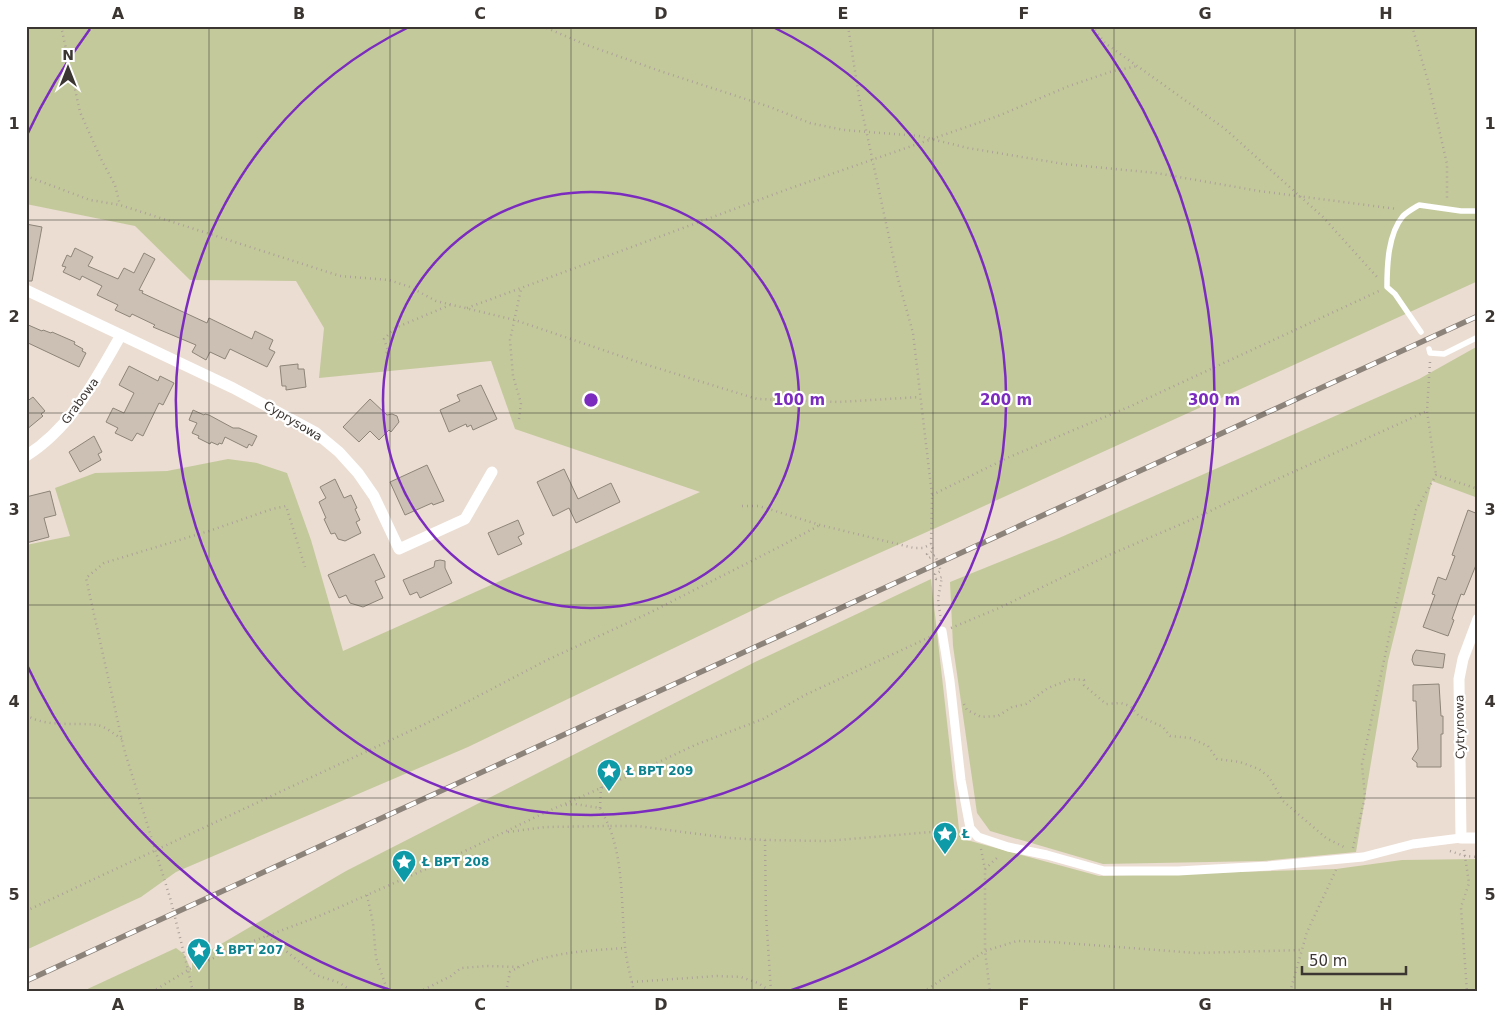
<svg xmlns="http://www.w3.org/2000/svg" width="1504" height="1018" viewBox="0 0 1504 1018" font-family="'DejaVu Sans',sans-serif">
<rect width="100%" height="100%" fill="#ebddd2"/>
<g fill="#c4c99c">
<polygon points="26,26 1478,26 1478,281 938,527 778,598 468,747 176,872 141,897 26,950 26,545 70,536 55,488 95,473 167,471 228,459 257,463 287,473 311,540 343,651 700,492 515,429 491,361 319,378 324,328 296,281 190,280 135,226 26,204"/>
<polygon points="1478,346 1478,498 1432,481 1388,661 1356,852 1263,861 1103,864 990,831 977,813 953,646 950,582 1059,538 1419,379"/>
<polygon points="931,579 959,829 963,839 1099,876 1336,869 1402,860 1478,859 1478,992 81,992 176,948 184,954 192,972 192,961 346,871 755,662"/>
</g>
<g fill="#cbc0b3" stroke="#8e8478">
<polygon points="26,224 42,227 32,281 26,281"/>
<polygon points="75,248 93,257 88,266 118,279 124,268 134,273 144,253 155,259 139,290 143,291 142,293 207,323 209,318 252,339 255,331 273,340 269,349 275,352 267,367 230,349 225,359 210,352 206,360 192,352 196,345 153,327 155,325 132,314 130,317 115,310 118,305 97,295 102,286 82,276 80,280 63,272 66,267 62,266 67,255 71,257"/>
<polygon points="26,324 42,331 43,330 51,333 52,332 75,342 74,344 83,349 82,351 86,353 79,367 26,342"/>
<polygon points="298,364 298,369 304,369 306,387 286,390 286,386 282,386 280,366"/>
<polygon points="129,366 158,381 160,376 174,383 163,405 159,403 143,436 137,433 132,441 115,433 118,428 106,422 113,408 124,413 134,393 119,385"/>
<polygon points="481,385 497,419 473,430 471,425 467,427 466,424 449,432 440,410 460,401 457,395"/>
<polygon points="33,397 45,411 41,414 43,416 26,430 26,402"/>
<polygon points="370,399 387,415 392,414 397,416 399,422 391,432 389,430 379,440 370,431 359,442 343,427"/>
<polygon points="193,410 204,415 205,414 209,415 233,428 239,428 257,436 252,446 249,444 247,448 225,437 222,444 219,443 218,445 211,442 210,444 198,438 199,436 192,433 197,423 189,420"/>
<polygon points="94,436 102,452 98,454 101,460 80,472 69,452"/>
<polygon points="427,465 444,501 433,505 432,503 405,515 390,482"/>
<polygon points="564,469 578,499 611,483 620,502 576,523 569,508 553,516 537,482"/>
<polygon points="335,479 344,498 351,495 357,508 355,509 360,520 356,522 361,533 345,541 338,539 335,533 331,534 324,519 326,518 319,502 326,498 320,487"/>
<polygon points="50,491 56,515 44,518 49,537 26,543 26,497"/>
<polygon points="1468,510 1478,514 1478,560 1464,595 1461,594 1452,619 1454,620 1448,636 1423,627 1435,595 1432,594 1438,577 1446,580 1455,556 1452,555"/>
<polygon points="518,520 524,534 518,537 522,544 498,555 488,533"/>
<polygon points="374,554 385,577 375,581 383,598 363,607 350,603 346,595 339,598 328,575"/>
<polygon points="440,560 445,561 445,568 452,583 420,598 417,592 410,595 403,580 434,567 435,561"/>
<polygon points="1416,650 1445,654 1443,668 1414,665 1412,660 1413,655"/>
<polygon points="1439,684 1441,716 1443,716 1443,734 1441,734 1441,767 1417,767 1417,763 1412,759 1418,749 1416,701 1413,701 1413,685"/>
</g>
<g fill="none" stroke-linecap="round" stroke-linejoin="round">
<g stroke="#aca199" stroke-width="2.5" stroke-dasharray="1 4" stroke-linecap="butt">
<polyline points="61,26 80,112 101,159 115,185 120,205"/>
<polyline points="542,26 584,44 663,72 770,107 810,123 844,130 919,136 968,148 1064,164 1156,173 1259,191 1397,209"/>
<polyline points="848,26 859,97 898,279 913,333 932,495 931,544 933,551 927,554 929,558 935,555 941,571 935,574 936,579 942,577 938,599 941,621"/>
<polyline points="1092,26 1105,43 1224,128 1323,217 1377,277"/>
<polyline points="1412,26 1428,81 1447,164 1447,200"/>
<polyline points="26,176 90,200 120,205 340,276 389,280 410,287 436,301 515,320 641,363 757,399 839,402 920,397"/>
<polyline points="467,308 791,188 998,116 1069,86 1113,71 1138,66"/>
<polyline points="386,353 388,351 384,339 395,328 450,305"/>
<polyline points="1430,362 1427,411 1436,475"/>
<polyline points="519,419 521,403 513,376 510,340 521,289"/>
<polyline points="932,495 1007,458 1131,406 1379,291"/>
<polyline points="742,506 759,506 820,525 914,548 923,548 931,544"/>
<polyline points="951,628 999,608 1109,555 1200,516 1258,488 1427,411"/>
<polyline points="964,704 967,710 981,717 998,716 1012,707 1026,704 1048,688 1071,679 1084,680 1084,685 1106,704 1121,703 1130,706 1139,716 1163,727 1170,736 1190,738 1208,746 1217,759 1240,762 1259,769 1269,777 1283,801 1326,838 1344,847"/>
<path d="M 26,715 C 47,728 74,722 97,725 C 105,726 115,735 122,739"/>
<polyline points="600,808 601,787"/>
<polyline points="508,832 545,827 609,826 600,808 575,804 565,805"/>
<polyline points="765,840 766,915 771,991 774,992"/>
<polyline points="1353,848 1365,797 1362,764 1416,510 1436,475 1478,489"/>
<polyline points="981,849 985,869 985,951 990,992"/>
<polyline points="1464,850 1469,883 1461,907 1467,992"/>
<polyline points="1450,851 1465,856 1478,857"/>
<polyline points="985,869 999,856"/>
<polyline points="367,895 373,923 376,958 388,992"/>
<polyline points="26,911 425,724 547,660 647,614 781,546 820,525"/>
<polyline points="267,936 316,975 340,983 353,992"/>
<polyline points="632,982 717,976 741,977 758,983 770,991"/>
<polyline points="152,992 188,970 171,901 124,749 86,578 104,563 209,531 272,509 286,506 305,567"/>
<polyline points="193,992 188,970 235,948 317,917 442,862 544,813 633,774 695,745 763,719 805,695 932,636"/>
<polyline points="419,992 451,976 461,968 487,966 518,967"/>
<path d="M 506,992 L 510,972 C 543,952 586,951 624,948"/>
<path d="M 634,992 C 631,977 626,961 625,946 C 621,905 624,865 609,826 L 637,826 L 729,838 L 765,840 L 827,841 L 931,832 L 963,836"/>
<polyline points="923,992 985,951 1017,941 1052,942 1196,953 1302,950"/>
<polyline points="1290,992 1307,932 1336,870"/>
</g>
<g stroke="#fff" stroke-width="5.5">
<path d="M 1421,332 L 1395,294 L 1387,287 C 1387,265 1388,234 1403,216 C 1407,212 1414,208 1419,205 L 1461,211 L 1478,211"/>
<polyline points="1429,349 1430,353 1444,354 1478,337"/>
</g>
<polyline stroke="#fff" stroke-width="9" points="942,631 950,681 961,780 970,828 978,837 1008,847 1047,855 1104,871 1178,871 1268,866 1363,857 1413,844 1461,838"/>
<g stroke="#fff" stroke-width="11">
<polyline points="26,290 233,388 315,432 339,452 358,473 374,496 399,549 465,519 492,472"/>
<path d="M 26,456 C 72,427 95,380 121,335"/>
<polyline points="1478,619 1463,659 1459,679 1461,838 1478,838"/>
</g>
<defs>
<polyline id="rail" points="26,981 1478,316"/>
</defs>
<use href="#rail" stroke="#8c837b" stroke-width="5.5"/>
<use href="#rail" stroke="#fff" stroke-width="4" stroke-dasharray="11" stroke-linecap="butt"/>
</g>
<path fill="none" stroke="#3c3632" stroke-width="1" stroke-opacity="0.55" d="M 209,26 L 209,992M 390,26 L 390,992M 571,26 L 571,992M 752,26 L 752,992M 933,26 L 933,992M 1114,26 L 1114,992M 1295,26 L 1295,992M 26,220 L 1478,220M 26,413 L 1478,413M 26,605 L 1478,605M 26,798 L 1478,798"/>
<g fill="none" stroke="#7b2cbf" stroke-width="2.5">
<circle cx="591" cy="400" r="208"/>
<path d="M773 27A415 415 0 1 1 409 27"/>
<path d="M393 991A623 623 0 0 1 26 663M26 137A623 623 0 0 1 90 29M1092 29A623 623 0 0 1 789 991"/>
</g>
<defs>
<symbol id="sight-pin" viewBox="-11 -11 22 30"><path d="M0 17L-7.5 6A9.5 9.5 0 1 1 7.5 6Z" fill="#0f9aa8" stroke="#fff"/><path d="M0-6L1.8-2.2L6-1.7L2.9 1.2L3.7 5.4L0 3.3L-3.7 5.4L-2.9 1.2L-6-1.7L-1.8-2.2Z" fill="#fff"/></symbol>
</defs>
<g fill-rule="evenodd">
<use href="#sight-pin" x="595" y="757" width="28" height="38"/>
<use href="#sight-pin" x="931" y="820" width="28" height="38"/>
<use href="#sight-pin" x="390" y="848" width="28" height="38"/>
<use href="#sight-pin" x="185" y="936" width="28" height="38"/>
</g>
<g text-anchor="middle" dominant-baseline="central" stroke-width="4.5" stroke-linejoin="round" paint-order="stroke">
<g font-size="12" fill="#3c3632" stroke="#fff">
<text transform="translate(80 401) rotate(-54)">Grabowa</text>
<text transform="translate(293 421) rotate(31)">Cyprysowa</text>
<text transform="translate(1460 727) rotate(-91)">Cytrynowa</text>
</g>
<g font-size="12" font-weight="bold" fill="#0d838f" stroke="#fff" text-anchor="start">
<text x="626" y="771">Ł BPT 209</text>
<text x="962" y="834">Ł</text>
<text x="422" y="862">Ł BPT 208</text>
<text x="216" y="950">Ł BPT 207</text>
</g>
</g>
<circle cx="591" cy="400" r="8" fill="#7b2cbf" stroke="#fff" stroke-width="2.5"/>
<g font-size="15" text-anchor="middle" font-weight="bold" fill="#7b2cbf" stroke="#fff" stroke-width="4.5" stroke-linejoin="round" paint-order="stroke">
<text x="799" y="405">100 m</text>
<text x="1006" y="405">200 m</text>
<text x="1214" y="405">300 m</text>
</g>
<rect width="1504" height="1018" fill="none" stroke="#ffffff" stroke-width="55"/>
<g transform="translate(68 68)" stroke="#ffffff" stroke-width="4" paint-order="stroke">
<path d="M0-4L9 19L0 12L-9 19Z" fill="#3c3632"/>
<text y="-8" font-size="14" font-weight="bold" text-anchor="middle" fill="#3c3632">N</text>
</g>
<path d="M1302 966v8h104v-8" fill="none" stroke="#3c3632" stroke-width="2.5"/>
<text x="1309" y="966" font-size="15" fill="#3c3632" stroke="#ffffff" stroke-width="4" paint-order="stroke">50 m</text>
<rect x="28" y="28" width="1448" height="962" fill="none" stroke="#3c3632" stroke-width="2"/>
<g font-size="16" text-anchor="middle" font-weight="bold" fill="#3c3632">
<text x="118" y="19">A</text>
<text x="299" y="19">B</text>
<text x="480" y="19">C</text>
<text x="661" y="19">D</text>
<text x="843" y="19">E</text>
<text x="1024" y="19">F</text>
<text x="1205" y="19">G</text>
<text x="1386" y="19">H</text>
<text x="14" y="129">1</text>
<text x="1490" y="129">1</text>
<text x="14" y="322">2</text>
<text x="1490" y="322">2</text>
<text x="14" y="515">3</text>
<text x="1490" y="515">3</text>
<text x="14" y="707">4</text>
<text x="1490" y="707">4</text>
<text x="14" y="900">5</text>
<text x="1490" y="900">5</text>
<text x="118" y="1010">A</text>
<text x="299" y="1010">B</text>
<text x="480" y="1010">C</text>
<text x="661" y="1010">D</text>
<text x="843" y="1010">E</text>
<text x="1024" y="1010">F</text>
<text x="1205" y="1010">G</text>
<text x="1386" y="1010">H</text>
</g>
</svg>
